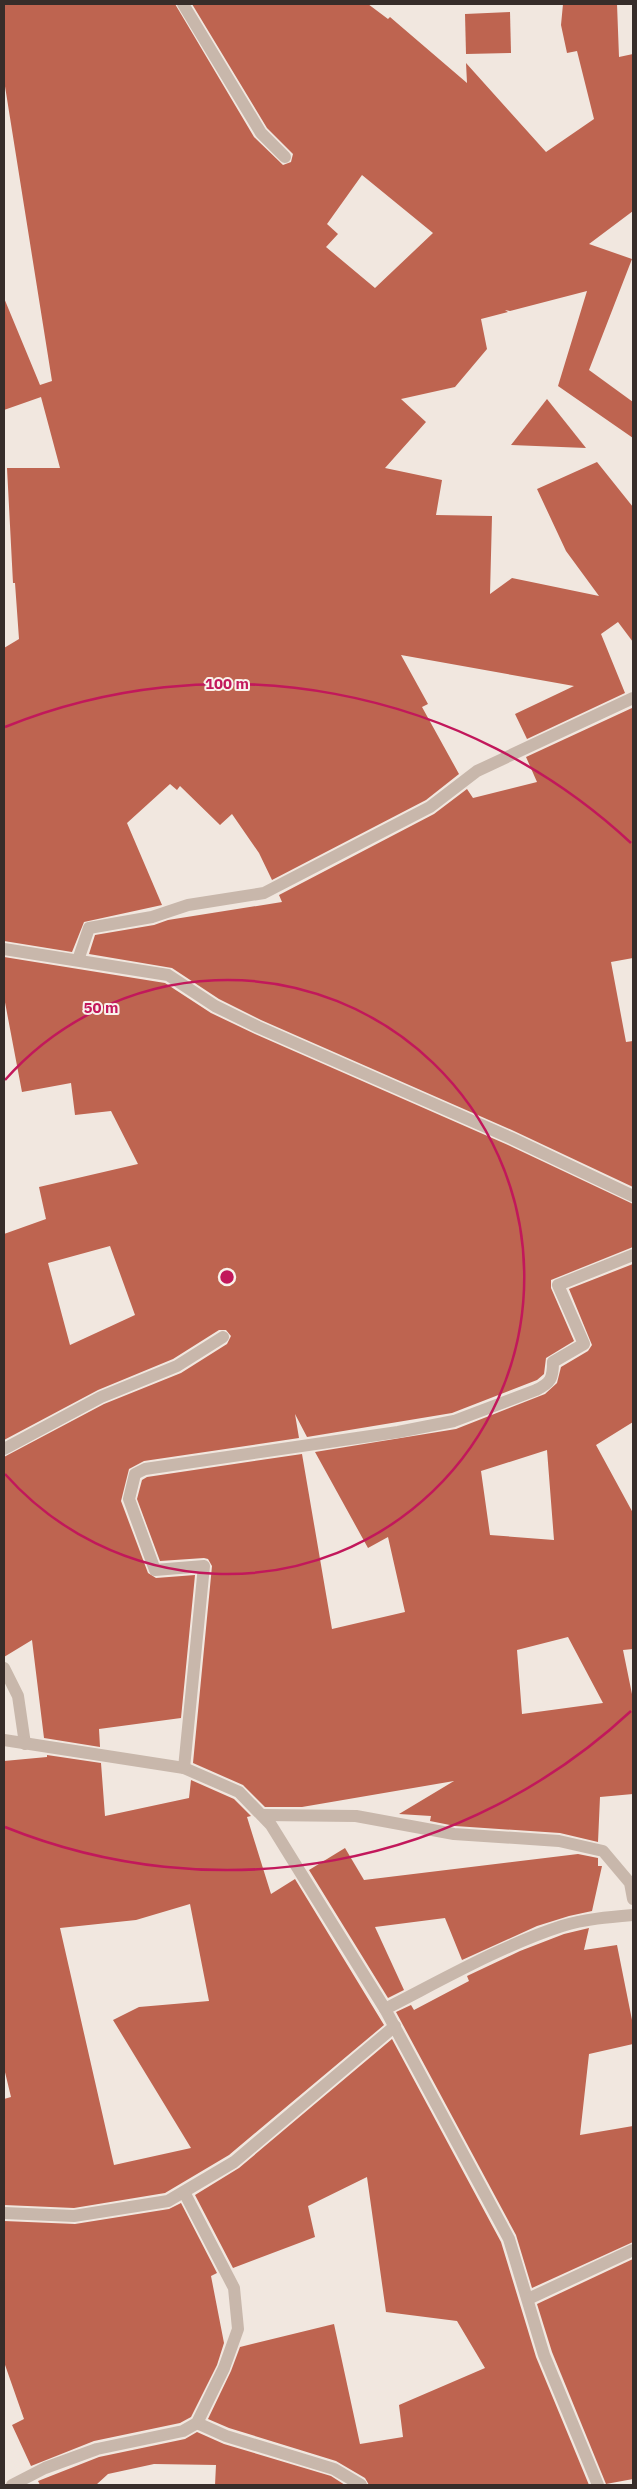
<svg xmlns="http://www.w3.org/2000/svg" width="637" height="2489" viewBox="0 0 637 2489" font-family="'IBM Plex Sans',sans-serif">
<rect width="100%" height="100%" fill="#f1e7df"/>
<g fill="#be6450" fill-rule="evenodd">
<path d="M 4,4 L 175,4 L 254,137 L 283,165 L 291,162 L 293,154 L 267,128 L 192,4 L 368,4 L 388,19 L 390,17 L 467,83 L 466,63 L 546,152 L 594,119 L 577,51 L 567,53 L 561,25 L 563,4 L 617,4 L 619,57 L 633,54 L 633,211 L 589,244 L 632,259 L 589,370 L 633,402 L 633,438 L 558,386 L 587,291 L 510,311 L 505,310 L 508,312 L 481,319 L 487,349 L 455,387 L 401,399 L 426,422 L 385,468 L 442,480 L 436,515 L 492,516 L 490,594 L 512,578 L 599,596 L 566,551 L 537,489 L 597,462 L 633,507 L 633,642 L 618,622 L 601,634 L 625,693 L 527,739 L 515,714 L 574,686 L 401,655 L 428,704 L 422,707 L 459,774 L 426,800 L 272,880 L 259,853 L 232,814 L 220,825 L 180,786 L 177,790 L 170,784 L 127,823 L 162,905 L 84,922 L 72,952 L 4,941 L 4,648 L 19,639 L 15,583 L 13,583 L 7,468 L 60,468 L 41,397 L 4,410 L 4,298 L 40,385 L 52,381 L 4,80 ZM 362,175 L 433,233 L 375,288 L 326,247 L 338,234 L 327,224 Z"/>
<polygon points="510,12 511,53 466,54 465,14"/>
<polygon points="547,399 586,448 511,445"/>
<polygon points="632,708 633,958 611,962 626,1042 633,1041 633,1187 514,1131 261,1020 219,999 172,968 89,954 95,935 154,925 168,920 282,902 279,895 434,814 467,789 473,798 537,782 526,757"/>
<path d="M 4,957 L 165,983 L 211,1013 L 255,1034 L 508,1145 L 633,1204 L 633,1247 L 551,1280 L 551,1288 L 574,1341 L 546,1358 L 544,1374 L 537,1380 L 452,1413 L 307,1437 L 295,1414 L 299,1438 L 144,1461 L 129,1469 L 121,1501 L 148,1573 L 156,1578 L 195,1575 L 181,1718 L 99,1729 L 100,1747 L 44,1738 L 32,1640 L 4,1657 L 4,1457 L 104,1404 L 181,1373 L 227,1344 L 231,1336 L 226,1330 L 219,1330 L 173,1359 L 98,1390 L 4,1440 L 4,1234 L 46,1219 L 39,1187 L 138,1164 L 111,1111 L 75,1115 L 71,1083 L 22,1092 L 4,997 ZM 110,1246 L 135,1315 L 70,1345 L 48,1263 Z"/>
<path d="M 633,1264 L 633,1422 L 596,1445 L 633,1513 L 633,1649 L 623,1650 L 633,1699 L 633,1794 L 600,1797 L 598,1842 L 560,1833 L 455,1826 L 430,1821 L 431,1816 L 399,1814 L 454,1781 L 302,1807 L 265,1807 L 243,1785 L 193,1763 L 212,1566 L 208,1559 L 204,1558 L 160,1561 L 137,1499 L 142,1480 L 147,1477 L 302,1454 L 332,1629 L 405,1612 L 388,1537 L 368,1548 L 315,1452 L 456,1429 L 545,1394 L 557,1383 L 561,1367 L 588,1351 L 592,1345 L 569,1289 ZM 547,1450 L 554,1540 L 490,1535 L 481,1471 ZM 568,1637 L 603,1703 L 522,1714 L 517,1650 Z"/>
<path d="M 47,1755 L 101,1763 L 105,1816 L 189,1798 L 191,1780 L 234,1799 L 251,1816 L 247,1817 L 271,1894 L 295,1879 L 384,2025 L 229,2155 L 165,2193 L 74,2208 L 4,2205 L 4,2099 L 11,2097 L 4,2068 L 4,1761 L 47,1757 ZM 190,1904 L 209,2001 L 139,2007 L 113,2020 L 191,2148 L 114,2165 L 60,1928 L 136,1920 Z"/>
<polygon points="345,1848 364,1880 578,1854 598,1858 598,1866 602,1866 592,1911 569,1916 537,1926 462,1960 445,1918 375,1927 404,1990 388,1998 309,1870"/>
<polygon points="589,1928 584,1950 617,1945 633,2025 633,2044 589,2054 580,2135 633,2126 633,2242 532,2288 516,2235 396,2012 411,2005 414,2010 469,1981 467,1976 520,1951 564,1934"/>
<polygon points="392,2039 501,2242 536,2357 589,2485 369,2485 365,2478 336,2461 229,2428 208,2419 231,2371 240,2347 334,2324 360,2444 403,2437 399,2405 485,2368 457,2321 386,2312 367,2177 308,2206 315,2237 233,2268 195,2195 239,2168"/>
<polygon points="181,2203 217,2273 211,2276 224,2343 217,2365 191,2417 180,2423 94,2441 31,2466 12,2425 24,2419 4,2362 4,2221 75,2224 169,2209"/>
<polygon points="633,2259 633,2479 606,2484 552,2352 537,2304"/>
<polygon points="197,2432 224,2444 331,2476 345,2485 215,2485 216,2465 154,2464 108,2474 96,2485 40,2485 38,2481 99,2457 185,2439"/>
</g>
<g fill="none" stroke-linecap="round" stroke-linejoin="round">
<g stroke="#c8b7ab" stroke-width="12">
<polyline points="183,4 261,133 285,157"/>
<polyline points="4,949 168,975 215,1006 258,1027 511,1138 633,1196"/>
<polyline points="78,960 89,928 152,917 188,905 264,893 430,807 477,771 633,698"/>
<polyline points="4,1449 101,1397 177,1366 223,1337"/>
<polyline points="4,1668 18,1696 25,1744"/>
<polyline points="4,1740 184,1768 239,1792 271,1825 385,2009 509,2239 544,2355 598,2485"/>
<path d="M 184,1768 L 204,1566 L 155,1570 L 129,1499 L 135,1474 L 145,1469 L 398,1432 L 454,1421 L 536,1390 C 551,1383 553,1378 553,1362 L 584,1344 L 558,1285 L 633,1255"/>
<polyline points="262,1815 356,1816 454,1834 559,1841 603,1851 630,1883 633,1899"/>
<path d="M 385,2009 C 440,1981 503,1945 562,1926 C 585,1919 609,1917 633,1915"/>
<polyline points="4,2213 74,2216 168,2201 234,2162 395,2026"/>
<polyline points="528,2299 633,2250"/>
<polyline points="197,2423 226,2436 334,2469 361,2485"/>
<polyline points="12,2485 45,2468 97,2449 183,2431 197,2423 224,2368 238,2329 234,2288 184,2192"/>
</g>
</g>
<g fill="none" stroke="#c2185b" stroke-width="2.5">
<path d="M5 1080A297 297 0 1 1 5 1474"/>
<path d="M631 1711A593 593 0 0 1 5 1827M5 727A593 593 0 0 1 631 843"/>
</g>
<circle cx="227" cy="1277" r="8" fill="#c2185b" stroke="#f9f2eb" stroke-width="2.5"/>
<g font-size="15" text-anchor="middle" font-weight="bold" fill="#c2185b" stroke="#f9f2eb" stroke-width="4" stroke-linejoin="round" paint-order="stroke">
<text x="227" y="689">100 m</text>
<text x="101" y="1013">50 m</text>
</g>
<rect width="637" height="2489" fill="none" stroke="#372d2a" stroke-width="10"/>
</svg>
